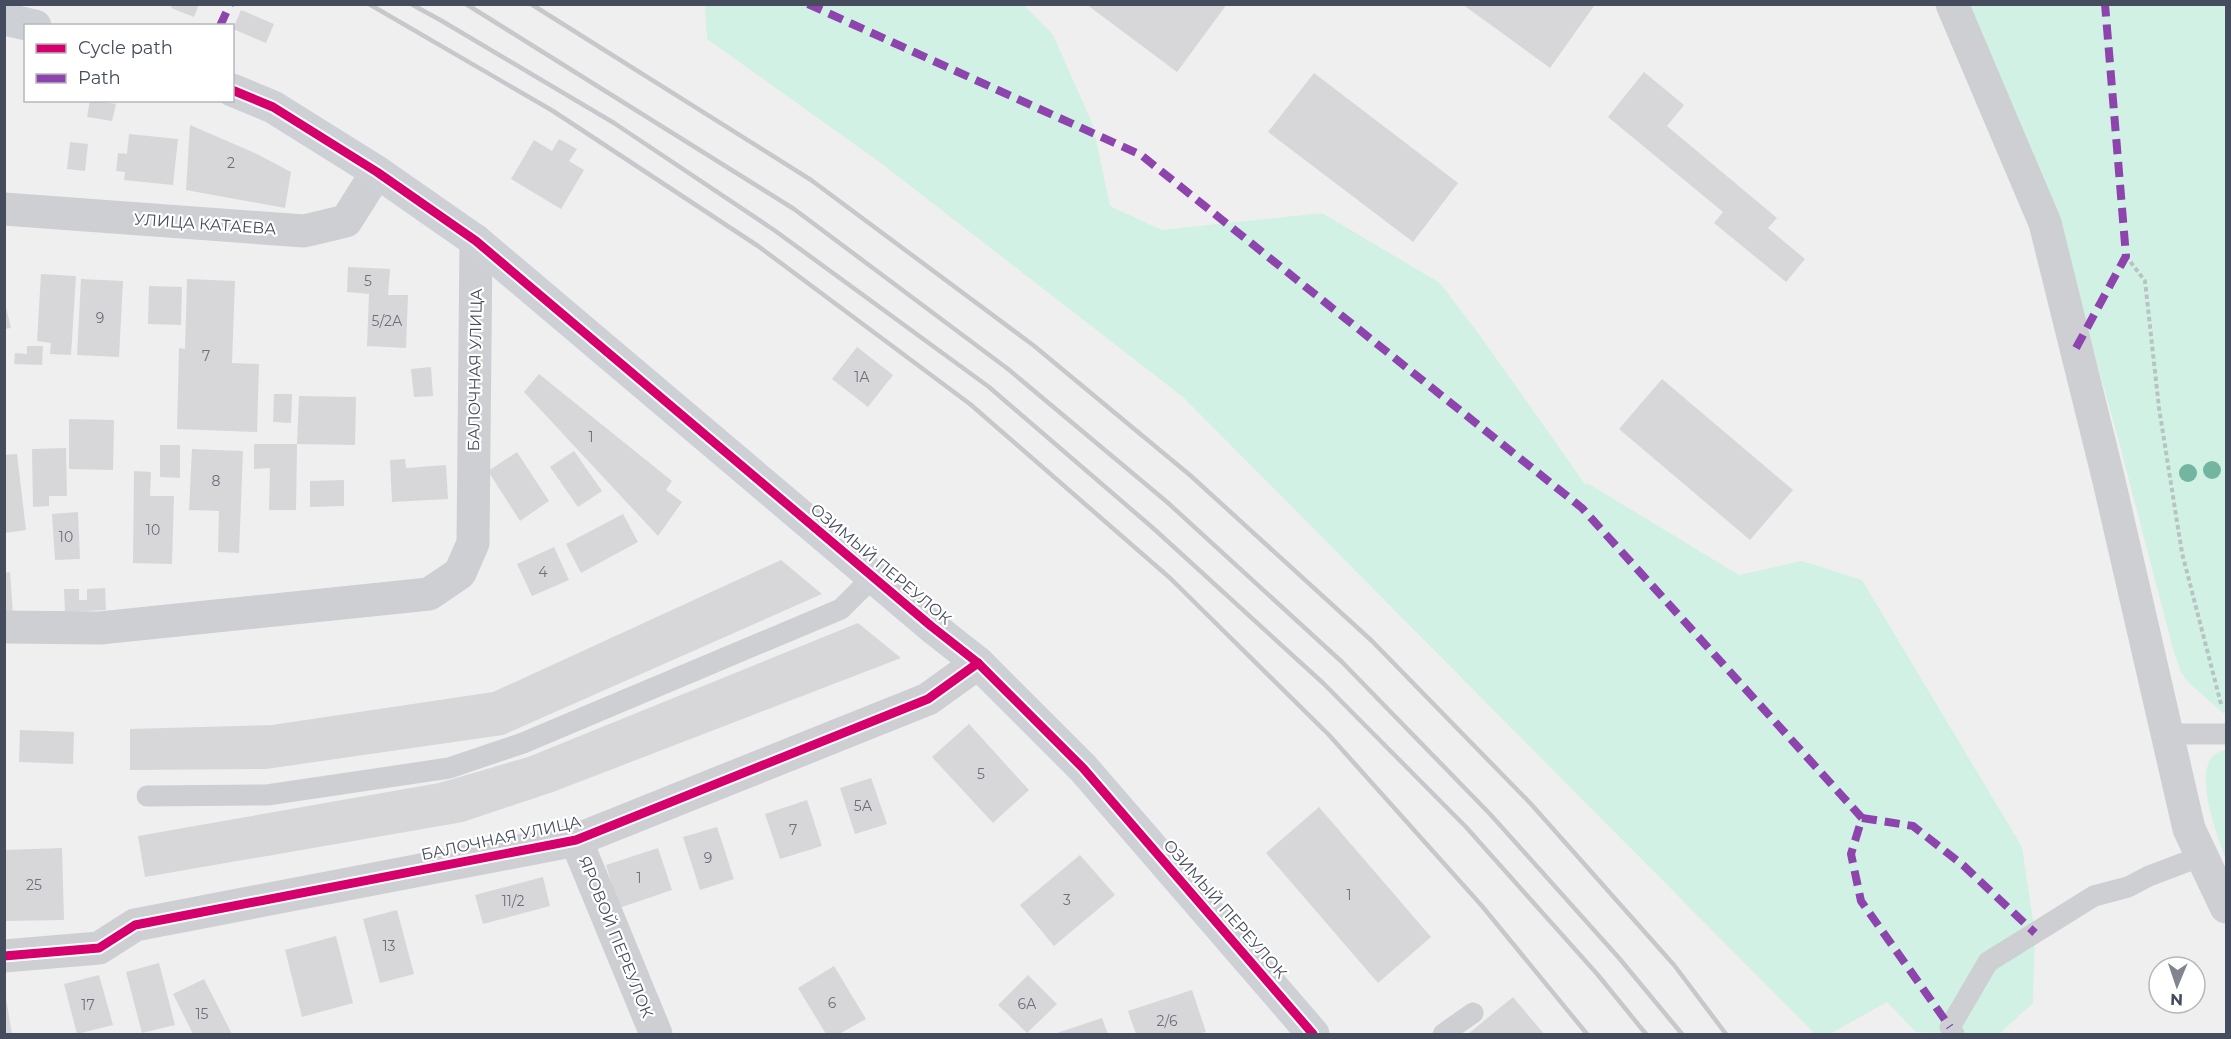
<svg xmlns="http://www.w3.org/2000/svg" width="2231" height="1039" viewBox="0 0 2231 1039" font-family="Montserrat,sans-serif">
<rect width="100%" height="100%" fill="#f0efef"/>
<g fill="#d1f1e4">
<polygon points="705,5 1024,5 1053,35 1093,125 1110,206 1162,230 1322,213 1440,283 1481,337 1585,484 1589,484 1739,575 1802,561 1862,580 2022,847 2035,933 2033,1003 1999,1034 1916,1032 1887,1002 1830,1034 1815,1034 1183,397 882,164 707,39"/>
<polygon points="1962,5 2226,5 2226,713 2223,713 2188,682 2181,672 2173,649 2119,442 2070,266"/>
<path d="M 2226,750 L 2226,860 C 2218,837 2185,755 2226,750 Z"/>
</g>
<g fill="#d7d6d9">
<polygon points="173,4 199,4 194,17 171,8"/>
<polygon points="1086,4 1227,4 1177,72"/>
<polygon points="1462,4 1591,4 1594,6 1550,68"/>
<polygon points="241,10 274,24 266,43 233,29"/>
<polygon points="1644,72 1684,105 1667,126 1777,218 1768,228 1805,259 1786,282 1714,223 1723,212 1608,117"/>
<polygon points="1314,73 1458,183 1413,242 1268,132"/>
<polygon points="90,100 116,104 112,121 87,117"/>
<polygon points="190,125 257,154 291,172 285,208 186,190"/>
<polygon points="129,134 178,139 173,185 124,180 125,172 116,171 118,153 127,154"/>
<polygon points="559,139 577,149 569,161 584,170 561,209 511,179 534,140 552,151"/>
<polygon points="70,142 88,144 85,171 67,169"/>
<polygon points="348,267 390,269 388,295 408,295 406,348 367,346 369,294 347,292"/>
<polygon points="41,274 76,276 71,355 50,354 51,343 37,341"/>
<polygon points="81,279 123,281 119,357 77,355"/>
<polygon points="187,279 235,281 232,363 259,364 257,432 177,429 179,348 185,349"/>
<polygon points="149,286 182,287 181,325 148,324"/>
<polygon points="4,299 11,328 4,329"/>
<polygon points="27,346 43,346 42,365 14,364 15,353 27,354"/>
<polygon points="857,347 893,375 868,407 832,379"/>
<polygon points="431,367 433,396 414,397 411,369"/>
<polygon points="539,374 672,481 666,490 682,502 658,536 524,392"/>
<polygon points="1662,379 1793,490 1750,540 1619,429"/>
<polygon points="274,394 292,394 291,423 273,422"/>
<polygon points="299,396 356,397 355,445 297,444"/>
<polygon points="69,419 114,420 113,470 69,469"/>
<polygon points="254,444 297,444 296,510 269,510 270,468 254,469"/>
<polygon points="160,445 180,445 180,478 160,477"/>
<polygon points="66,448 67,496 49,496 49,506 33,507 32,449"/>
<polygon points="192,449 243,451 239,553 218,552 219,511 189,510"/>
<polygon points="574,451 602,491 578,507 550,467"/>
<polygon points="517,452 549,501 520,521 488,471"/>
<polygon points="17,454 26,530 4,533 4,455"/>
<polygon points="405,459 406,468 446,465 448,499 392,502 390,460"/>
<polygon points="134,471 151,472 150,496 174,496 172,564 133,563"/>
<polygon points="344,480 344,506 310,507 310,481"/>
<polygon points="78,512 80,559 55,560 52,514"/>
<polygon points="623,514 638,542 581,573 566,544"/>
<polygon points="554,547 569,580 532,596 517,564"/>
<polygon points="781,560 822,594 503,735 266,769 130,770 130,729 272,725 493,692"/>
<polygon points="10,572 13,614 4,615 4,573"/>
<polygon points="105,588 106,610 65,612 64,589 79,589 79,600 87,600 87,589"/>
<polygon points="858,623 901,658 553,792 463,822 145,877 138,836 439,783 528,757"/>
<polygon points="969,724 1029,790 993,823 932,757"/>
<polygon points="20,730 74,732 73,764 19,762"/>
<polygon points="871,778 887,824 855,834 840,788"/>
<polygon points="807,800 822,846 780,859 765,814"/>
<polygon points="1319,807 1431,937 1378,983 1266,853"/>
<polygon points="717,827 734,879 700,890 683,837"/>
<polygon points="62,848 64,920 4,921 4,850"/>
<polygon points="658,848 672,890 619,908 606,865"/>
<polygon points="1080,855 1115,895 1054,946 1020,905"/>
<polygon points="543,877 550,906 483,924 475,895"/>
<polygon points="397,910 414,974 380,983 363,919"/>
<polygon points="336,936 353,1003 302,1017 285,950"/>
<polygon points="159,963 175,1025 142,1033 126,972"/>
<polygon points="834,966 866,1019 839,1034 826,1034 798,988"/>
<polygon points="99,975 113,1025 77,1034 64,984"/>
<polygon points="1028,975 1057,1004 1027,1033 998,1005"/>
<polygon points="204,979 232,1034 193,1034 173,994"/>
<polygon points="1192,990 1206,1032 1198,1034 1136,1034 1128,1011"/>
<polygon points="1513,997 1544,1034 1468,1034"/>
<polygon points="4,998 6,998 12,1034 4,1034"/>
<polygon points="1102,1018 1108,1034 1054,1034"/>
</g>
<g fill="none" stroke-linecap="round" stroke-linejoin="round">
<polyline stroke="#b8c4c4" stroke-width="4" stroke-dasharray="4.5 3" stroke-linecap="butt" points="2126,256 2145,281 2159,408 2182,553 2221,704"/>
<g stroke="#cdcfd3" stroke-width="21">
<polyline points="2167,734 2226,734"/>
<polyline points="147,796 267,795 449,768 523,743 841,609 873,577"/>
<polyline points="1443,1034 1473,1013"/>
<polyline points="1954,1034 1950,1027 1988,962 2094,896 2128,887 2149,876 2202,856"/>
</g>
<g stroke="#cdcfd3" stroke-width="33">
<polyline points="1952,4 2045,223 2109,481 2189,829 2226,907"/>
<polyline points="4,209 304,231 346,221 377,172"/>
<polyline points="4,627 100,628 429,594 460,573 473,543 476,241"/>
<polyline points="576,840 656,1034"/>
<polyline points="4,956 99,948 135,925 576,840 928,699 978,663"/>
</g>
<g stroke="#cdd0d5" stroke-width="33">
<polyline points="4,19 35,26"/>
<polyline points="232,90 273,107 377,172 476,241 931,626 978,663 1083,768 1313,1034"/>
</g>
<g stroke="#c6c8cb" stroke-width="4.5">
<polyline points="369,4 553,111 758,246 970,404 1170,578 1329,735 1482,906 1587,1034"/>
<polyline points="411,4 442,21 614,123 774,230 989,387 1153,528 1323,683 1466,827 1598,975 1646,1034"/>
<polyline points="466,4 794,209 1008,369 1167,502 1342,662 1490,814 1619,958 1682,1034"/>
<polyline points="531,4 811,180 1033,345 1191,476 1372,641 1531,804 1674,965 1726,1034"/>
</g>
<g stroke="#8e44ad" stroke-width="8" stroke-dasharray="15 8" stroke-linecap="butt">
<polyline points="808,4 1141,155 1582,508 1862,818 1851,854 1861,901 1950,1027"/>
<polyline points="220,26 230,4"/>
<polyline points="2076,348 2126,256 2105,4"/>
<polyline points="1862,818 1913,826 1964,866 2035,933"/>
</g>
<defs>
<g id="cycleway">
<polyline points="232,90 273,107 377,172 476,241 931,626 978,663 1083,768 1313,1034"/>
<polyline points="4,956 99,948 135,925 576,840 928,699 978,663"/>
</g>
</defs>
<use href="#cycleway" stroke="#fff" stroke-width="13"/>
<use href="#cycleway" stroke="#d6006c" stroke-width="9"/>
</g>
<g fill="#74b5a2">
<circle cx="2212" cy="470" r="9"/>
<circle cx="2188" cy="473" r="9"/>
</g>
<g text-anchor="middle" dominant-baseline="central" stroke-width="4.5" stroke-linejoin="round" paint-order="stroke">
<g font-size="14" fill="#6b707d">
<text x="231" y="163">2</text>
<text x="368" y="281">5</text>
<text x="100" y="318">9</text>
<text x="387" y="321">5/2А</text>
<text x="206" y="356">7</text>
<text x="862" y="377">1А</text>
<text x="591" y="437">1</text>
<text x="216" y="481">8</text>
<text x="153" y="530">10</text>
<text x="66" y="537">10</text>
<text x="543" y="572">4</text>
<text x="981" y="774">5</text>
<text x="863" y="806">5А</text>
<text x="793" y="830">7</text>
<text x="708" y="858">9</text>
<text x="639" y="878">1</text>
<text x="34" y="885">25</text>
<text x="1349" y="895">1</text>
<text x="1067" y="900">3</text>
<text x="513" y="901">11/2</text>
<text x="389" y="946">13</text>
<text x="832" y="1003">6</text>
<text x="1027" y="1004">6А</text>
<text x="88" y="1005">17</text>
<text x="202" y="1014">15</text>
<text x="1167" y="1021">2/6</text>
</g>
<g font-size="16" fill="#454c5d" stroke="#fff">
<text transform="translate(205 224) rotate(4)">УЛИЦА КАТАЕВА</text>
<text transform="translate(475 370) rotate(-89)">БАЛОЧНАЯ УЛИЦА</text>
<text transform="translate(881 564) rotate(40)">ОЗИМЫЙ ПЕРЕУЛОК</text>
<text transform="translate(501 838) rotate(-12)">БАЛОЧНАЯ УЛИЦА</text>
<text transform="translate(1225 909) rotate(49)">ОЗИМЫЙ ПЕРЕУЛОК</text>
<text transform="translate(616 937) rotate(68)">ЯРОВОЙ ПЕРЕУЛОК</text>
</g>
</g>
<rect width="2231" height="1039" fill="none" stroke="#454c5d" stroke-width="12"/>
<rect x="24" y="24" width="210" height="78" fill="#ffffff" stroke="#b5b7be" stroke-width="1.5"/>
<rect x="36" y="44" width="30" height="9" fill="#d6006c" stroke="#b5b7be" stroke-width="1.5"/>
<text x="78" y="54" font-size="18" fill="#454c5d">Cycle path</text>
<rect x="36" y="74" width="30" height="9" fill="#8e44ad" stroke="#b5b7be" stroke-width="1.5"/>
<text x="78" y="84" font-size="18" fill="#454c5d">Path</text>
<g transform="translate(2177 985) rotate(182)"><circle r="28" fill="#ffffff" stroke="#b5b7be" stroke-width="1.5"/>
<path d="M0-4.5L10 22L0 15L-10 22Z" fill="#818590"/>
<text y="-9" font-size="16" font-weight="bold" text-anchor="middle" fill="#454c5d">N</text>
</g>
</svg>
